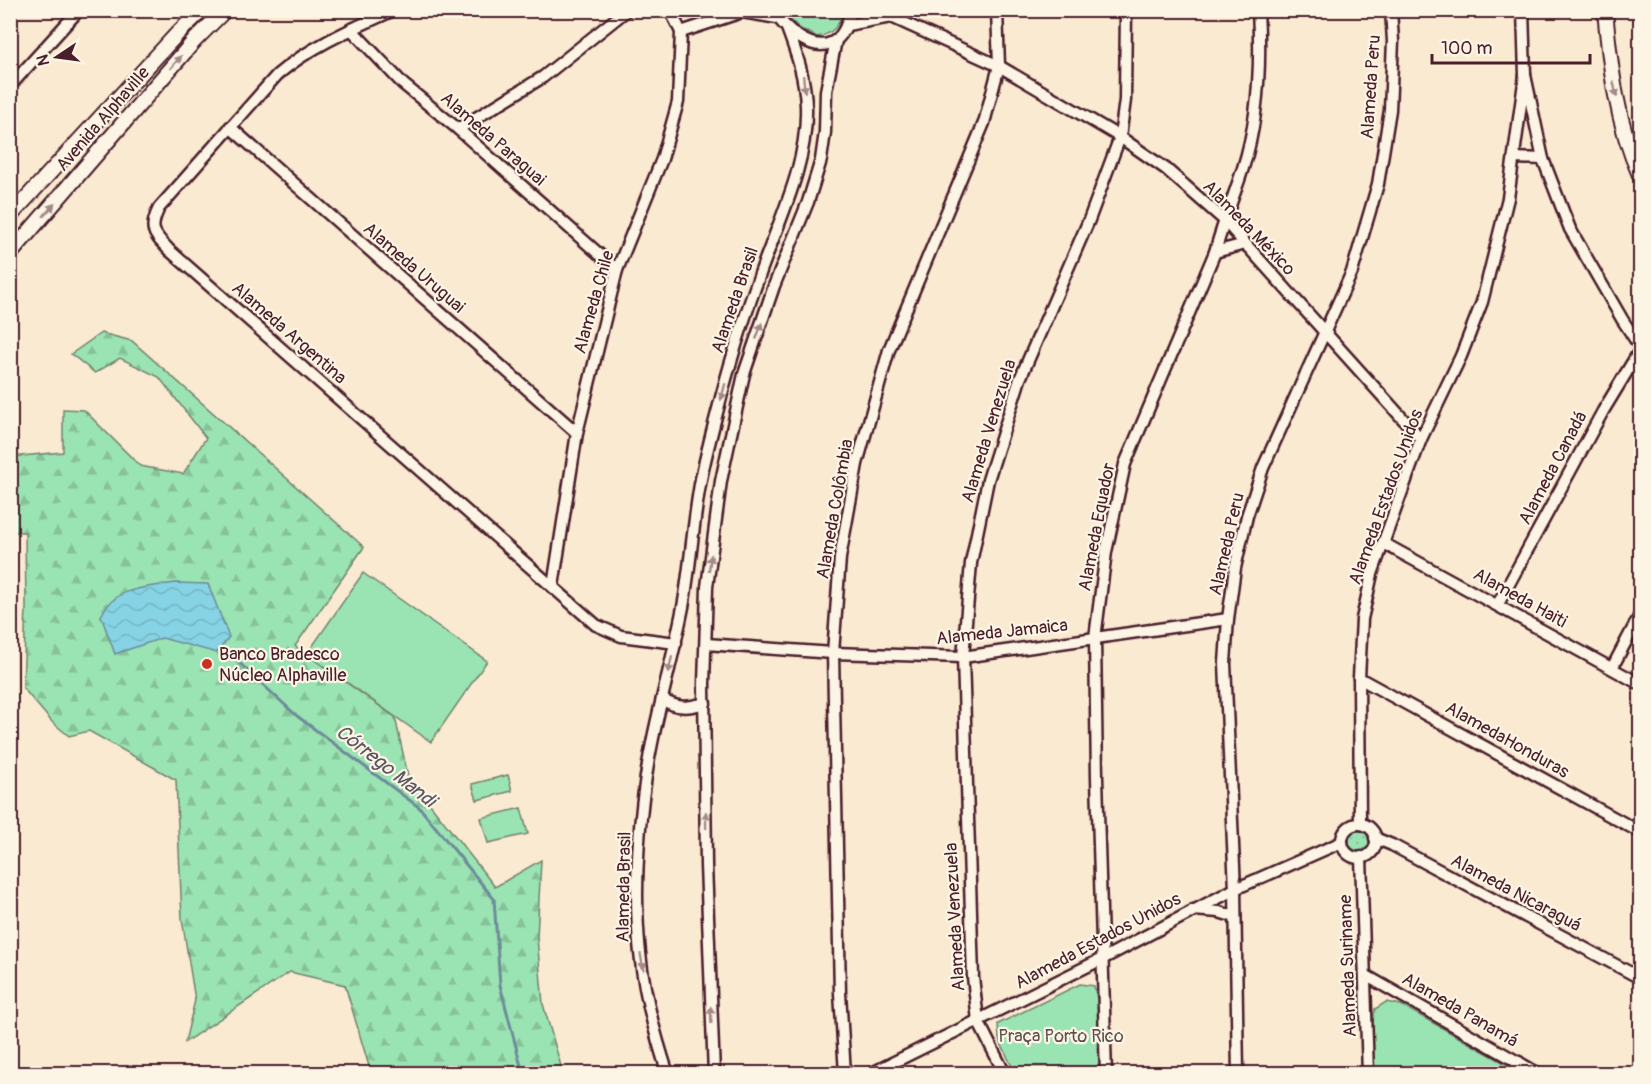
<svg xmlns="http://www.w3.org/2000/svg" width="1651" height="1084" viewBox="0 0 1651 1084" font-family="Pangolin,sans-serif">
<defs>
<pattern id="grass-dots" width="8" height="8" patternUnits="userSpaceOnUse" patternTransform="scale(1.5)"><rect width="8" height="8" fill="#9ae3b2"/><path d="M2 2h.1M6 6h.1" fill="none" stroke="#86c299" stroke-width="1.8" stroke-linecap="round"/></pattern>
<pattern id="forest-firs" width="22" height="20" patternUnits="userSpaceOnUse" patternTransform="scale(1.5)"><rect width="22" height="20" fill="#9ae3b2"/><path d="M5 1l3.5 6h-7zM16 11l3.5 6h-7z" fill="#86c299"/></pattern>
<pattern id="water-waves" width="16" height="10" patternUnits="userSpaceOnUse" patternTransform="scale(1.5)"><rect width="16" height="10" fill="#85d3e4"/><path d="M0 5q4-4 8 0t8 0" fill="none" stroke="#74b5c4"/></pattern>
</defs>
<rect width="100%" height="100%" fill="#f9ead1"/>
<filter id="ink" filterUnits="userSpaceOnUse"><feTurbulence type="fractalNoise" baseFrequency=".0167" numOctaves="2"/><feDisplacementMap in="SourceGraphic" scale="12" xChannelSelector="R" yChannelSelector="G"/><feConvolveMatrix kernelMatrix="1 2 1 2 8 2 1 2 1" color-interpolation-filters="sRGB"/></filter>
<g filter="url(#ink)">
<circle fill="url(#grass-dots)" stroke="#72816e" stroke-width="1.5" cx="1359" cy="841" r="11"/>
<polygon fill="url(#forest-firs)" stroke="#72816e" stroke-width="1.5" points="101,333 132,341 364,547 295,646 395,717 408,776 495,887 541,860 537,938 543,1004 563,1073 371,1073 345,985 290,972 185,1042 195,1000 182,919 176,780 89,731 69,736 52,722 23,688 26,606 25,532 11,532 11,457 63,452 63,409 84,410 140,466 183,474 206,438 159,377 120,358 95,373 71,354"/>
<g fill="#9ae3b2" stroke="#72816e" stroke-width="1.5">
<path d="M 782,11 L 843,11 C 839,26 833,34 817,37 L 799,28 Z"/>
<polygon points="363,573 487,661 431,742 307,654"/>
<polygon points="508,775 512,791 477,800 472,784"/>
<polygon points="521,808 528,834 488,843 481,818"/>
<polygon points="1080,984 1094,986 1098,1002 1100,1073 1015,1073 999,1039 998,1024"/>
<polygon points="1386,1002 1401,1005 1510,1066 1506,1073 1374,1074 1372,1026 1375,1009"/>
</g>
<path fill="url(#water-waves)" stroke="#6d8b9a" stroke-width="1.5" d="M 175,583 L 208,584 L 229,637 L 217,653 L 162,638 L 115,654 L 101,616 C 115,586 145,588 175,583 Z"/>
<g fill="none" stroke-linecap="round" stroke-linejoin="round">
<polyline stroke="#6d8b9a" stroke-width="3" points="222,647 297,716 420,808 494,899 500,985 523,1074"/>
<defs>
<g id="street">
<path d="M 394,10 C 354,28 311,46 277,75 L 159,208 C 148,230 154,234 169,250 L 596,625 L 621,636 L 676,643"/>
<path d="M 773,10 C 783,28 814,56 836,40 C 845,33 848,21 851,10"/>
<polyline points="876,10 999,66 1120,137 1166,169 1223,219 1421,439"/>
<polyline points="1523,10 1525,75 1543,159 1570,229 1622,319 1640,347"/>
<polyline points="847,25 891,17"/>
<polyline points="351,29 403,84 458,129 617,270"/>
<polyline points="681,32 742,12 777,18"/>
<polyline points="10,86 79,10"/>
<polyline points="230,127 577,433"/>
<polyline points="458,129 543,77 627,10"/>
<polyline points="1514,158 1543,159"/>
<polyline points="1215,252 1245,244"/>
<polyline points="1383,543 1640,684"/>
<polyline points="553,586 577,433 617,270 662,159 678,102 681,32 670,10"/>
<polyline points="1498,604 1603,411 1640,350"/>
<polyline points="706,644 833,653 963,657 1228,619"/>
<polyline points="1612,668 1640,615"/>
<polyline points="1359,678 1640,832"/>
<path d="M 662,699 C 677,709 688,708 705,703"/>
<polyline points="1360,824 1359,678 1362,619 1372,574 1421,439 1461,356 1482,302 1508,198 1525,75"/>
<circle cx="1359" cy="841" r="17"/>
<polyline points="1375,838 1392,845 1640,978"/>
<polyline points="1361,857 1368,1074"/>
<polyline points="1193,910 1219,912 1235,917"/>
<polyline points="1365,975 1539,1074"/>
<path d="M 668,1074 C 655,1035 644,993 640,953 C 633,889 639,806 652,743 C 661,698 674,653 683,607 C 691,564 693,521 701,479 C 708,445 717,412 726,379 C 736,343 748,307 761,271 C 780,218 808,164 806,106 C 805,77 797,55 787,28"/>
<polyline points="714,1074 706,865 704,684 707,587 721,481 744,374 774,286 808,202 821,160 825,132 826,91 836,40"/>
<polyline points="845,1074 840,993 833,653 840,558 857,464 889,350 984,123 999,66 997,10"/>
<polyline points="870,1074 1104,958 1235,889 1342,842"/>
<polyline points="1005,1074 978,1021 973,977 963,657 971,563 988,480 1020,379 1089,220 1120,137 1125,100 1126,10"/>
<path d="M 1106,1074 L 1097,778 L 1095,638 L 1106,552 L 1125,464 L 1215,252 C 1223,223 1234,196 1243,168 C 1259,118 1261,62 1258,10"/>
<polyline points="1238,1074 1235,889 1225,663 1228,619 1235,568 1247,516 1263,468 1352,272 1378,184 1390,110 1393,41 1391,10"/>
<polyline points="1512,1074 1519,1062"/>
</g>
<g id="secondary">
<path d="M 1605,10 C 1610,66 1617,124 1640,175"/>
<polyline points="10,216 177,34 202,10"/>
<polyline points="10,254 195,40 225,10"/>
</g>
</defs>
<use href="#street" stroke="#4a1f2b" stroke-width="15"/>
<use href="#secondary" stroke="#4a1f2b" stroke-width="18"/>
<use href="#street" stroke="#fcf5e5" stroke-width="10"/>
<use href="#secondary" stroke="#fcf5e5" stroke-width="14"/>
</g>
<defs><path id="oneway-solid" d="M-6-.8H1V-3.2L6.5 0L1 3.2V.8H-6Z" transform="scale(1.5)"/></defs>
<g fill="#a38a88">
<use href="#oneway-solid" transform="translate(176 62) rotate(-49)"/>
<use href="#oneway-solid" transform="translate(804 84) rotate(84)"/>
<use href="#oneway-solid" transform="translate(1615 89) rotate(78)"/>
<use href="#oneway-solid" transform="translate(49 210) rotate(-49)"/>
<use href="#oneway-solid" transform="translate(759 331) rotate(-71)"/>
<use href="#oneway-solid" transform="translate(723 392) rotate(105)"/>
<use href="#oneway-solid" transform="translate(710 563) rotate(-82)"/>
<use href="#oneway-solid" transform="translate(670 665) rotate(103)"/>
<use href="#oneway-solid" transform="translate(706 820) rotate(-91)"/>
<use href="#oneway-solid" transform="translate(642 962) rotate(80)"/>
<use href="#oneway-solid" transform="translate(711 1015) rotate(-92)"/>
</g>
</g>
<circle fill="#c8321e" stroke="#fcf5e5" stroke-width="2" cx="207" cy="664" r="6"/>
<g text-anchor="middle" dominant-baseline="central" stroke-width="4.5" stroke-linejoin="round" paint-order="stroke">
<g font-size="18" fill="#4a1f2b" stroke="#fcf5e5">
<text transform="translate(1371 87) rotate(-86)">Alameda Peru</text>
<text transform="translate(103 119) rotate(-49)">Avenida Alphaville</text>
<text transform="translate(493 139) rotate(41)">Alameda Paraguai</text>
<text transform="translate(1249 228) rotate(46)">Alameda México</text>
<text transform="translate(414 268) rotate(41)">Alameda Uruguai</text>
<text transform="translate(735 300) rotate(-71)">Alameda Brasil</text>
<text transform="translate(594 302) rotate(-74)">Alameda Chile</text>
<text transform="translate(289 333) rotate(41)">Alameda Argentina</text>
<text transform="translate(989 431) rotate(-73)">Alameda Venezuela</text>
<text transform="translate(1553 468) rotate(-62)">Alameda Canadá</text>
<text transform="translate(1386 497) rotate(-70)">Alameda Estados Unidos</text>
<text transform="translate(835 509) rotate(-80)">Alameda Colômbia</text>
<text transform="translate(1097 527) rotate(-79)">Alameda Equador</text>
<text transform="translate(1227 544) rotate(-77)">Alameda Peru</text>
<text transform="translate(1520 598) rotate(29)">Alameda Haiti</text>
<text transform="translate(1002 632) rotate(-6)">Alameda Jamaica</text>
<text transform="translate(1507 740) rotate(29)">AlamedaHonduras</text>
<text transform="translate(624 887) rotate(-89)">Alameda Brasil</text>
<text transform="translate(1516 893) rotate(28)">Alameda Nicaraguá</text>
<text transform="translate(955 917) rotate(-93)">Alameda Venezuela</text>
<text transform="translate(1098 941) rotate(-28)">Alameda Estados Unidos</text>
<text transform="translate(1348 966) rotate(-92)">Alameda Suriname</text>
<text transform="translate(1460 1010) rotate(30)">Alameda Panamá</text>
</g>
<g font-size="18" fill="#4a1f2b" stroke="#fcf5e5" text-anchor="start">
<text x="219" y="654">Banco Bradesco<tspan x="219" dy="21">Núcleo Alphaville</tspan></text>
</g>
<g font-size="18" fill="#5e504d" stroke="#fcf5e5">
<text x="1061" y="1036">Praça Porto Rico</text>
</g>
<g font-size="20" font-style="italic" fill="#5c5562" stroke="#fcf5e5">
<text transform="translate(386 766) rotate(38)">Córrego Mandi</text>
</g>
</g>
<rect width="1651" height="1084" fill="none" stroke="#fcf5e5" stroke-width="36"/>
<rect x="18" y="18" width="1615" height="1048" fill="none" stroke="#4a1f2b" stroke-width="2" filter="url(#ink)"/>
<g transform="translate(57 57) rotate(257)" stroke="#fcf5e5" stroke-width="4.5" paint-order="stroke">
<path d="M0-4.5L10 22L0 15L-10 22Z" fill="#4a1f2b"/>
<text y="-9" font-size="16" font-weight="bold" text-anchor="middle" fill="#4a1f2b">N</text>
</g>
<path d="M1432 54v9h158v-9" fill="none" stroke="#4a1f2b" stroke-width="3"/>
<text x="1441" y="54" font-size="18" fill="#4a1f2b" stroke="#fcf5e5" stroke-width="4.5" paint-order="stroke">100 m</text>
</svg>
